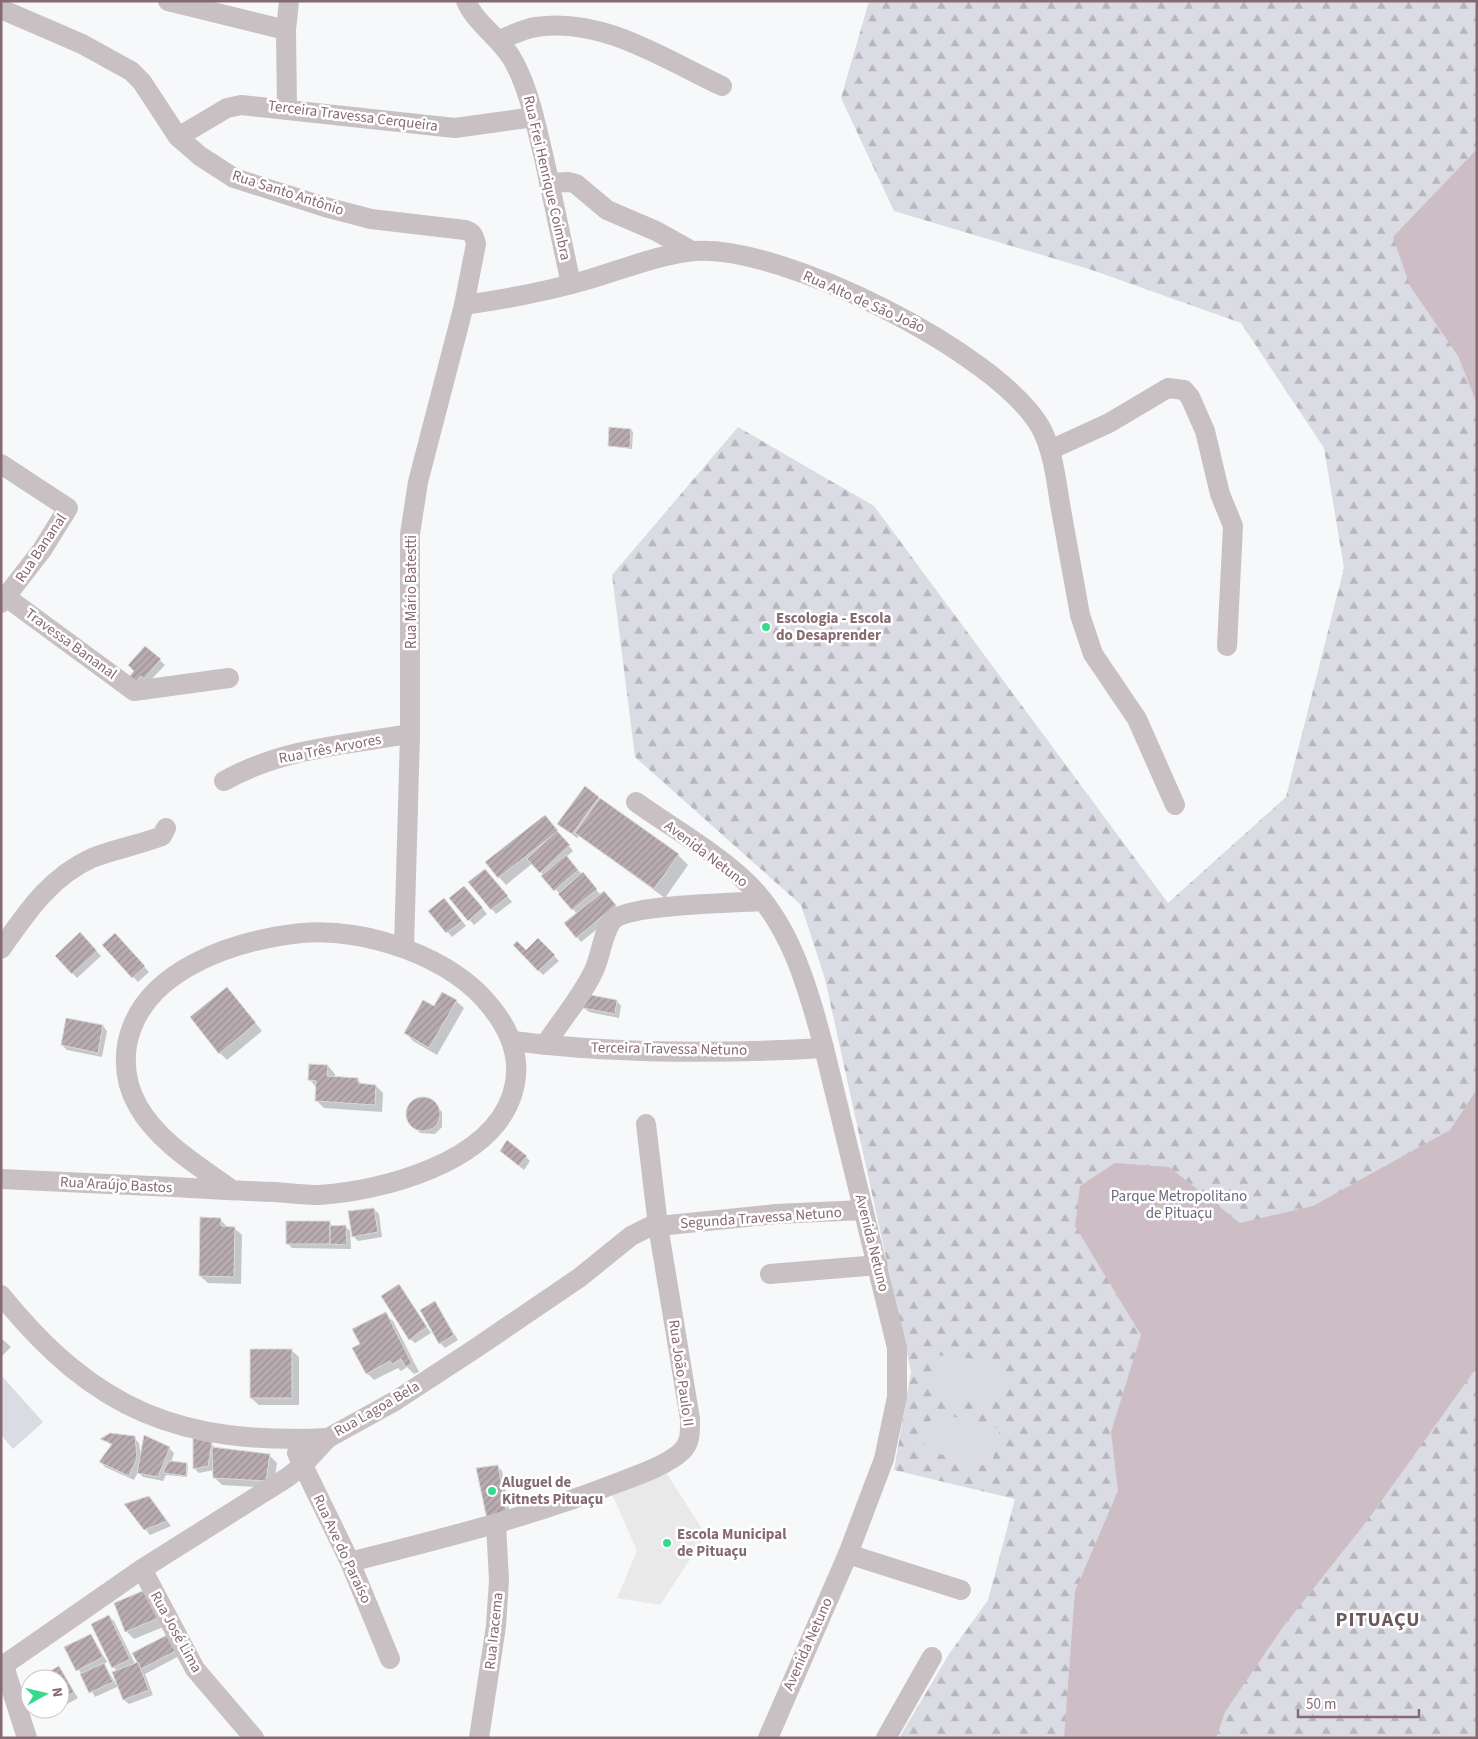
<svg xmlns="http://www.w3.org/2000/svg" width="1478" height="1739" viewBox="0 0 1478 1739" font-family="'Source Sans 3',sans-serif">
<defs>
<pattern id="forest-firs" width="22" height="20" patternUnits="userSpaceOnUse" patternTransform="scale(1.25)"><rect width="22" height="20" fill="#dbdce3"/><path d="M5 1l3.5 6h-7zM16 11l3.5 6h-7z" fill="#b7b6bc"/></pattern>
<pattern id="building-hatch" width="6" height="6" patternUnits="userSpaceOnUse" patternTransform="scale(1.25)"><rect width="6" height="6" fill="#b9acb0"/><path d="M-1 1l2-2M0 6l6-6M5 7l2-2" fill="none" stroke="#9c9094"/></pattern>
</defs>
<rect width="100%" height="100%" fill="#f7f8f9"/>
<polygon fill="#eae9ea" points="665,1471 706,1535 660,1605 617,1598 637,1551 612,1494"/>
<polygon fill="url(#forest-firs)" points="869,1 1477,1 1477,1738 899,1738 949,1654 988,1600 1015,1499 894,1470 911,1372 825,979 801,905 635,757 612,575 738,427 874,506 1168,903 1286,797 1344,568 1324,448 1241,323 1089,269 894,211 841,98"/>
<g fill="#dbdce3">
<polygon points="937,1355 1006,1362 1002,1402 933,1395"/>
<polygon points="1,1375 43,1422 13,1449 1,1435"/>
<polygon points="933,1411 1000,1429 991,1467 923,1450"/>
</g>
<g fill="#cdbec5">
<polygon points="1477,149 1477,403 1458,356 1410,286 1393,237"/>
<polygon points="1477,1089 1477,1367 1370,1517 1283,1627 1225,1712 1216,1738 1064,1738 1075,1591 1118,1491 1111,1432 1141,1335 1075,1226 1080,1186 1115,1163 1169,1167 1240,1223 1313,1206 1450,1130"/>
</g>
<g fill="#0003">
<polygon points="631,430 633,432 632,449 609,446"/>
<polygon points="145,647 165,665 149,682 140,686 131,677 136,672"/>
<polygon points="585,788 678,855 688,865 665,898 579,836 577,838 564,828"/>
<polygon points="545,816 573,851 566,857 601,895 609,897 620,911 581,942 577,937 577,914 533,863 506,885 499,877"/>
<polygon points="485,870 512,902 496,914 470,883"/>
<polygon points="469,892 487,914 474,925 451,899"/>
<polygon points="449,904 466,926 452,937 430,911"/>
<polygon points="80,934 101,956 77,978 56,956"/>
<polygon points="115,935 149,972 138,982 103,945"/>
<polygon points="538,939 559,961 543,975 515,945 526,951"/>
<polygon points="234,996 262,1031 227,1060 220,1053"/>
<polygon points="456,1001 464,1008 437,1055 413,1041 406,1033 434,1008"/>
<polygon points="617,1001 621,1006 619,1018 589,1012 584,1008"/>
<polygon points="103,1026 107,1031 102,1057 67,1050 62,1045"/>
<polygon points="328,1066 335,1074 335,1078 358,1080 363,1085 376,1086 383,1093 382,1112 324,1108 316,1100 317,1088 309,1079"/>
<polygon points="419,1099 429,1100 442,1112 442,1127 435,1134 420,1133 408,1119 411,1105"/>
<polygon points="506,1155 526,1157 530,1161 524,1170"/>
<polygon points="374,1209 379,1214 382,1237 358,1241 353,1236"/>
<polygon points="220,1219 228,1228 234,1228 242,1235 241,1284 208,1283 200,1276"/>
<polygon points="329,1223 334,1227 345,1226 350,1231 351,1249 292,1248 287,1243"/>
<polygon points="399,1286 431,1333 415,1343 410,1339"/>
<polygon points="435,1303 458,1340 445,1348 440,1343"/>
<polygon points="385,1314 393,1321 419,1372 414,1374 407,1367 401,1371 398,1368 374,1380 367,1373 362,1344"/>
<polygon points="1,1338 11,1347 1,1357"/>
<polygon points="291,1350 299,1357 299,1405 259,1405 251,1398"/>
<polygon points="134,1438 139,1443 141,1456 169,1448 174,1453 171,1462 188,1466 187,1477 166,1475 163,1481 143,1477 138,1472 134,1480 105,1467 101,1462 113,1446 102,1439"/>
<polygon points="211,1444 217,1449 269,1455 277,1463 273,1488 222,1485 214,1477 214,1470 199,1473 194,1468"/>
<polygon points="497,1466 502,1471 511,1519 493,1523"/>
<polygon points="153,1502 171,1526 150,1535 126,1505"/>
<polygon points="149,1590 168,1625 134,1639 126,1631"/>
<polygon points="109,1617 114,1621 135,1664 171,1634 181,1655 145,1674 153,1695 129,1704 124,1700 119,1686 95,1697 66,1648 91,1635 107,1662 104,1664 116,1684 118,1683 117,1671 113,1667"/>
<polygon points="59,1667 78,1698 60,1708 60,1679 38,1679"/>
<polygon points="48,1709 58,1709 51,1713"/>
</g>
<g fill="url(#building-hatch)" stroke="#d9dadb">
<polygon points="609,427 631,429 630,448 608,446"/>
<polygon points="145,646 161,659 144,679 141,676 135,682 129,677 134,671 128,665"/>
<polygon points="585,786 599,797 572,834 557,824"/>
<polygon points="600,798 679,854 654,889 575,833"/>
<polygon points="545,815 558,831 498,878 485,862"/>
<polygon points="557,831 570,845 540,873 527,859"/>
<polygon points="566,855 578,870 554,891 541,876"/>
<polygon points="485,869 508,896 491,910 468,882"/>
<polygon points="583,872 597,889 572,910 558,894"/>
<polygon points="464,886 483,908 468,921 449,898"/>
<polygon points="604,891 616,905 576,938 564,923"/>
<polygon points="444,898 462,921 446,933 428,911"/>
<polygon points="80,932 97,951 72,974 55,956"/>
<polygon points="115,933 145,966 132,978 102,945"/>
<polygon points="538,938 555,955 538,971 513,945 517,941 526,950"/>
<polygon points="227,987 256,1023 219,1054 190,1017"/>
<polygon points="442,992 457,1000 429,1048 404,1033 423,1000 434,1006"/>
<polygon points="585,994 617,1000 615,1014 583,1008"/>
<polygon points="66,1018 103,1025 98,1053 61,1045"/>
<polygon points="309,1064 328,1065 327,1076 358,1078 358,1083 376,1085 375,1105 315,1101 316,1081 308,1080"/>
<circle cx="423" cy="1114" r="17"/>
<polygon points="507,1140 527,1156 519,1166 500,1151"/>
<polygon points="374,1208 378,1232 352,1237 348,1211"/>
<polygon points="200,1217 221,1218 221,1226 235,1227 234,1277 199,1276"/>
<rect x="286" y="1221" width="44" height="23"/>
<polygon points="346,1225 347,1245 330,1244 330,1226"/>
<polygon points="399,1284 427,1327 409,1340 381,1296"/>
<polygon points="435,1301 454,1335 439,1344 420,1310"/>
<polygon points="386,1312 412,1364 406,1367 401,1359 392,1364 390,1361 366,1374 352,1348 360,1344 352,1329"/>
<rect x="250" y="1349" width="42" height="49"/>
<polygon points="110,1433 135,1436 137,1458 129,1476 99,1462 112,1444 100,1439"/>
<polygon points="144,1435 170,1447 158,1477 137,1473"/>
<polygon points="193,1438 212,1442 208,1466 193,1469"/>
<polygon points="212,1447 270,1454 266,1481 213,1478"/>
<polygon points="172,1461 187,1463 186,1476 163,1473 168,1462"/>
<polygon points="498,1465 507,1514 487,1519 476,1468"/>
<polygon points="149,1496 167,1521 144,1530 124,1504"/>
<polygon points="150,1588 161,1617 125,1632 114,1603"/>
<polygon points="109,1615 130,1659 112,1668 91,1624"/>
<polygon points="171,1633 179,1649 141,1669 132,1653"/>
<polygon points="91,1634 103,1657 76,1671 64,1647"/>
<polygon points="138,1662 149,1690 123,1700 112,1672"/>
<polygon points="104,1663 113,1682 89,1693 80,1674"/>
<polygon points="59,1666 74,1692 60,1701 60,1679 36,1679"/>
</g>
<g fill="none" stroke-linecap="round" stroke-linejoin="round">
<g stroke="#c8c0c3" stroke-width="20">
<polyline points="168,1 286,30"/>
<path d="M 466,1 C 476,25 503,39 515,64 C 530,93 536,126 544,158 C 553,200 562,242 571,284"/>
<path d="M 1,9 L 82,44 L 131,71 L 142,82 L 178,137 L 200,156 L 234,178 L 325,207 L 371,219 L 465,230 C 473,232 474,236 476,244 L 464,305 L 418,482 L 410,534 L 410,734 L 404,948"/>
<path d="M 500,40 C 512,35 523,29 536,27 C 603,17 664,59 722,86"/>
<polyline points="287,110 286,30 289,1"/>
<polyline points="178,137 227,108 241,105 455,128 534,117"/>
<polyline points="549,183 569,182 576,184 607,210 656,231 692,251"/>
<path d="M 464,305 C 507,299 549,291 590,279 C 624,269 660,254 695,251 C 780,244 998,352 1041,428 C 1053,451 1056,479 1060,504 C 1067,541 1073,578 1080,615 L 1093,654 L 1137,719 L 1175,805"/>
<polyline points="1050,450 1109,423 1168,388 1184,390 1190,397 1205,431 1220,494 1233,526 1227,646"/>
<polyline points="1,464 68,508 42,550 1,603"/>
<polyline points="6,597 134,691 229,678"/>
<path d="M 224,781 C 280,749 348,744 410,734"/>
<path d="M 636,802 C 671,827 710,849 742,878 C 790,921 808,988 824,1048 L 897,1348 L 897,1397 L 884,1459 L 848,1554 L 768,1738"/>
<path d="M 1,949 C 27,912 50,877 92,858 C 115,849 139,845 162,836 L 166,828"/>
<path d="M 513,1041 C 615,1054 721,1054 824,1048"/>
<path d="M 545,1045 C 560,1022 585,992 595,968 C 601,954 603,933 612,921 C 627,904 737,903 763,901"/>
<path d="M 1,1179 C 58,1182 116,1184 173,1187 C 207,1189 240,1191 274,1192 C 289,1193 304,1195 319,1195 C 382,1191 490,1163 512,1095 C 523,1062 512,1033 491,1007 C 452,957 365,927 302,933 C 236,940 141,969 127,1045 C 124,1065 127,1087 138,1106 C 158,1142 199,1166 232,1190"/>
<polyline points="770,1274 878,1265"/>
<path d="M 1,1295 C 95,1411 180,1445 328,1438"/>
<polyline points="297,1453 350,1562 390,1659"/>
<polyline points="848,1554 961,1590"/>
<path d="M 350,1562 C 440,1539 530,1517 617,1483 C 635,1476 668,1465 682,1451 C 691,1443 690,1430 690,1419 L 658,1226 L 646,1124"/>
<polyline points="142,1569 195,1669 254,1738"/>
<polyline points="4,1666 27,1738"/>
<polyline points="1,1667 142,1569 288,1477 303,1465 328,1438 395,1401 476,1348 579,1278 631,1236 649,1227 776,1214 863,1210"/>
<polyline points="479,1738 496,1626 499,1580 496,1524"/>
<polyline points="886,1738 932,1657"/>
</g>
</g>
<g fill="#35db8a" stroke="#fff" stroke-width="2">
<circle cx="766" cy="627" r="5"/>
<circle cx="492" cy="1491" r="5"/>
<circle cx="667" cy="1543" r="5"/>
</g>
<g text-anchor="middle" dominant-baseline="central" stroke-width="5" stroke-linejoin="round" paint-order="stroke">
<g font-size="15" fill="#866a72" stroke="#fff">
<text transform="translate(353 116) rotate(7)">Terceira Travessa Cerqueira</text>
<text transform="translate(547 178) rotate(77)">Rua Frei Henrique Coimbra</text>
<text transform="translate(288 193) rotate(18)">Rua Santo Antônio</text>
<text transform="translate(864 302) rotate(24)">Rua Alto de São João</text>
<text transform="translate(41 548) rotate(-56)">Rua Bananal</text>
<text transform="translate(411 592) rotate(-90)">Rua Mário Batestti</text>
<text transform="translate(71 644) rotate(36)">Travessa Bananal</text>
<text transform="translate(330 749) rotate(-11)">Rua Três Arvores</text>
<text transform="translate(706 854) rotate(37)">Avenida Netuno</text>
<text transform="translate(669 1049) rotate(1)">Terceira Travessa Netuno</text>
<text transform="translate(116 1185) rotate(3)">Rua Araújo Bastos</text>
<text transform="translate(761 1218) rotate(-4)">Segunda Travessa Netuno</text>
<text transform="translate(872 1243) rotate(76)">Avenida Netuno</text>
<text transform="translate(681 1373) rotate(82)">Rua João Paulo II</text>
<text transform="translate(377 1409) rotate(-30)">Rua Lagoa Bela</text>
<text transform="translate(342 1549) rotate(65)">Rua Ave do Paraíso</text>
<text transform="translate(494 1631) rotate(-84)">Rua Iracema</text>
<text transform="translate(176 1632) rotate(61)">Rua José Lima</text>
<text transform="translate(808 1644) rotate(-66)">Avenida Netuno</text>
</g>
<g font-size="15" font-weight="bold" fill="#866a72" stroke="#fff" text-anchor="start">
<text x="776" y="618">Escologia - Escola<tspan x="776" dy="17">do Desaprender</tspan></text>
<text x="502" y="1482">Aluguel de<tspan x="502" dy="17">Kitnets Pituaçu</tspan></text>
<text x="677" y="1534">Escola Municipal<tspan x="677" dy="17">de Pituaçu</tspan></text>
</g>
<g font-size="15" fill="#6a687e" stroke="#fff">
<text x="1179" y="1196">Parque Metropolitano<tspan x="1179" dy="17">de Pituaçu</tspan></text>
</g>
<g font-size="20" font-weight="bold" letter-spacing="1" fill="#6c575d" stroke="#fff">
<text x="1378" y="1620">PITUAÇU</text>
</g>
</g>
<rect width="1478" height="1739" fill="none" stroke="#866a72" stroke-width="5"/>
<g transform="translate(45 1694) rotate(82)"><circle r="24" fill="#ffffff" stroke="#cfc3c7"/>
<path d="M0-4L9 19L0 12L-9 19Z" fill="#35db8a"/>
<text y="-8" font-size="14" font-weight="bold" text-anchor="middle" fill="#866a72">N</text>
</g>
<path d="M1298 1709v8h121v-8" fill="none" stroke="#866a72" stroke-width="2.5"/>
<text x="1306" y="1709" font-size="15" fill="#866a72" stroke="#ffffff" stroke-width="4" paint-order="stroke">50 m</text>
</svg>
